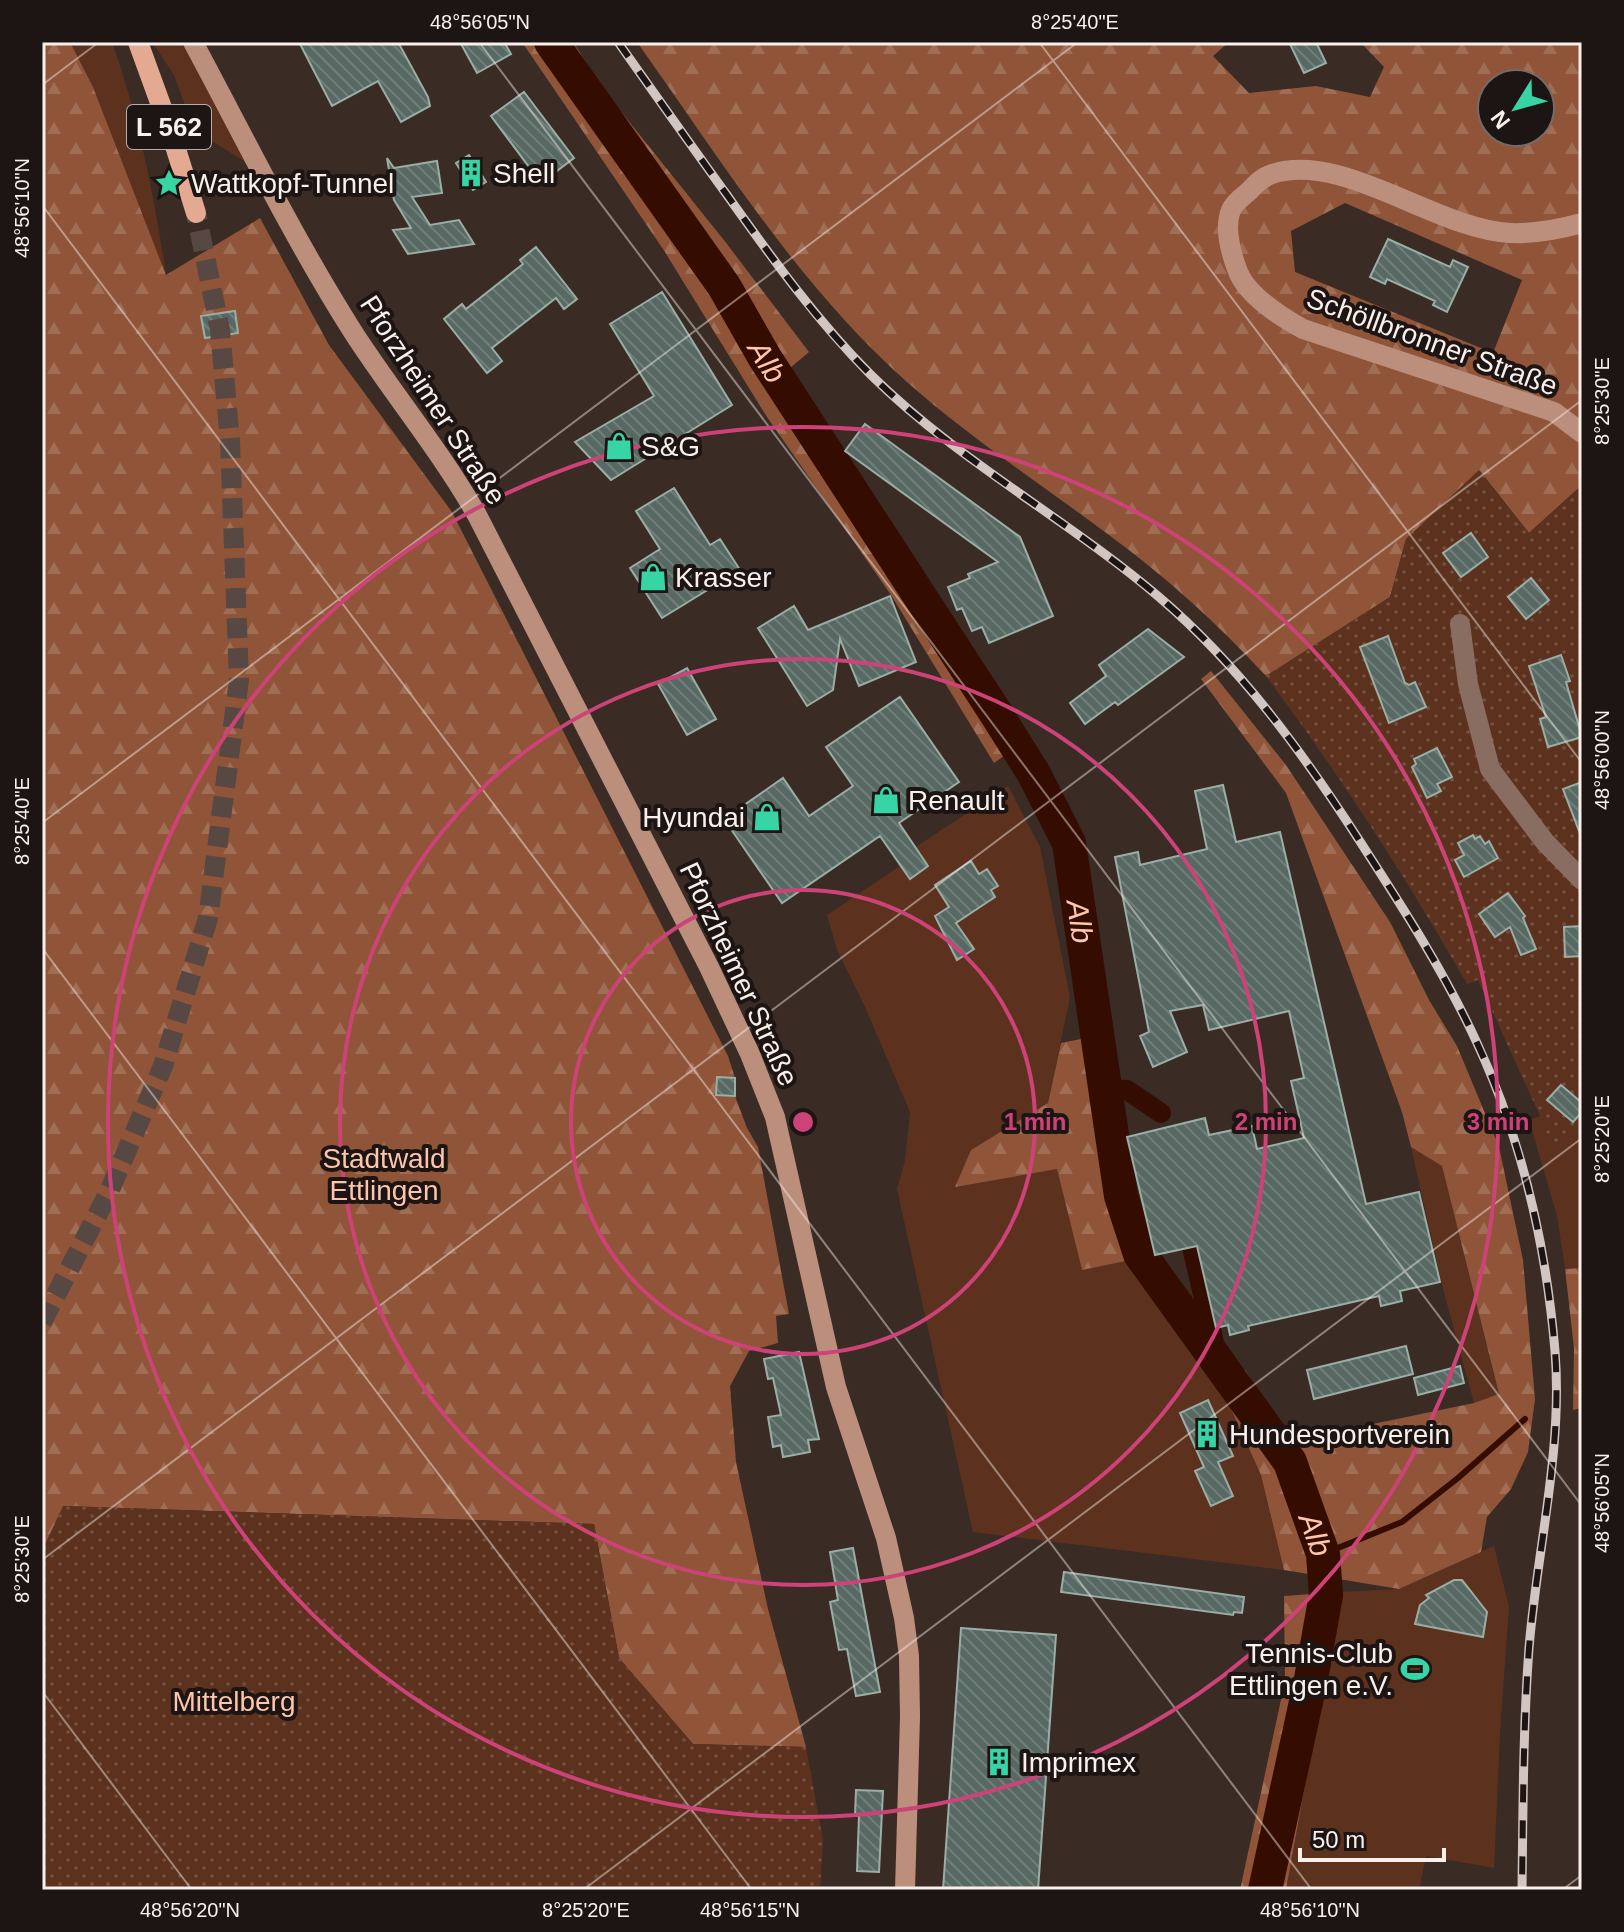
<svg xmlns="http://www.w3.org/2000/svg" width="1624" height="1932" viewBox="0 0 1624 1932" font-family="Arial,sans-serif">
  <defs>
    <pattern id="forest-firs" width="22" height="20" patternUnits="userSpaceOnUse" patternTransform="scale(2)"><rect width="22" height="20" fill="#905438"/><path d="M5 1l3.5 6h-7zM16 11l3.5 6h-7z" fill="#a06d55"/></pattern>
    <pattern id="garden-dots" width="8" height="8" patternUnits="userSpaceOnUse" patternTransform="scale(2)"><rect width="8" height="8" fill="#5c321f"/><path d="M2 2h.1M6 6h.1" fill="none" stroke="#745040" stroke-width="1.8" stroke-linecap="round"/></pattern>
    <pattern id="building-back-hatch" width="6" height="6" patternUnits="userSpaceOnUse" patternTransform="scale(2)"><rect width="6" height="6" fill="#576962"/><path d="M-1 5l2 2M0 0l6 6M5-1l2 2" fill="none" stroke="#707f79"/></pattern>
  </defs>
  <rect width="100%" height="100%" fill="#3a2b25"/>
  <path fill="#5c321f" d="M70 42H112C139 118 154 196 166 275L93 87Z
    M152 42H182L244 161 194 130 174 75Z
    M1008 786 1040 847 1070 997 1048 1103 971 1150 956 1186 1057 1169 1082 1270 1131 1260 1217 1378 1261 1475 1284 1570 973 1532 897 1189 905 1161 910 1112 865 1007 837 950 827 915 900 866 896 860Z
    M1541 1116 1551 1146 1582 1135V1268L1565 1269 1557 1216 1529 1120Z
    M1411 1147 1442 1166 1499 1395 1474 1403 1443 1289Z
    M1494 1546 1509 1607 1500 1732 1494 1868 1426 1856 1419 1890H1286L1340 1592 1399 1589Z"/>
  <path fill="url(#forest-firs)" fill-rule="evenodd" d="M42 42H70L93 87 166 275 260 218 329 345 452 512 728 1056 735 1078H717L716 1095 735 1096 747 1128 758 1147 789 1314 776 1316 778 1343 749 1351 730 1386 736 1462 768 1609 806 1747 693 1744 619 1658 594 1524 64 1506 42 1551Z
    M522 42H573L603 89 727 244 809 352 790 368 1029 738 994 763 891 595 767 417 663 249Z
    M637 42H1229L1213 56 1249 93 1316 86 1370 97 1384 67 1360 42H1582V485L1529 533 1480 471 1406 539 1390 597 1266 676C1218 624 1166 577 1109 535 1041 484 970 438 907 382 798 285 721 160 637 42ZM1492 84H1540V132H1492ZM1345 203 1522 280 1493 353 1295 272 1291 231Z
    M1211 671 1286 765 1390 922 1429 1000 1457 1046 1499 1147 1523 1260 1535 1399 1528 1452 1511 1489 1487 1517 1481 1552 1399 1589 1284 1570 1261 1475 1217 1378 1245 1370 1291 1441 1474 1403 1499 1394 1442 1166 1411 1147 1402 1112 1286 793 1201 679Z
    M1081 1039 1096 1075 1112 1181 1131 1260 1082 1270 1057 1169 955 1187 971 1150 1048 1103 1061 1043Z
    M1582 1268V1408L1573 1410 1574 1348 1565 1269Z
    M1340 1592 1286 1890H1240L1285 1681 1284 1596Z"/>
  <path fill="url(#garden-dots)" d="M1479 470 1529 533 1582 485V1135L1551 1146 1541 1118 1478 980 1467 984C1406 877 1339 774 1266 676L1390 597 1406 539Z
    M63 1506 594 1524 619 1658 693 1744 806 1747 823 1841 820 1890H42V1551Z"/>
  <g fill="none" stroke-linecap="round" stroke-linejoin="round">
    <path stroke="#350c00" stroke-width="6" d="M1323 1554 1402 1522 1458 1478 1525 1419"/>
    <path stroke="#350c00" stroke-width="20" d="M1107 1089 1127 1090 1161 1113
      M1192 1247 1215 1347 1212 1354"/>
    <path stroke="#350c00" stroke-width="34" id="s1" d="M551 42 724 286 765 358 997 715 1034 774 1069 843 1121 1196 1140 1254 1290 1462 1323 1554 1326 1595 1311 1679 1265 1890"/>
  </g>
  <path fill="url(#building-back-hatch)" stroke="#9baea6" stroke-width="2" d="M299 42H398L428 97 430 106 401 122 378 81 332 106Z
    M460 42H504L511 54 477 73Z
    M1289 42H1316L1326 63 1304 73Z
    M524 92 574 158 541 183 491 116Z
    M469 155 486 182 473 190 456 163Z
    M387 158 394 168 437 161 442 193 412 197 430 225 459 220 474 244 408 254 393 230 411 228 394 200Z
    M1388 239 1450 267 1453 260 1468 267 1447 312 1433 305 1435 301 1387 279 1385 284 1370 277Z
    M536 247 577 299 564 309 556 298 492 348 502 361 487 373 444 319 462 304 466 309 523 264 520 260Z
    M662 292 732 405 611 480 575 442 654 396 610 324Z
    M235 311 238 333 205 338 201 316Z
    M865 424 1020 537 1053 616 989 643 982 627 972 631 962 608 957 610 948 587 970 578 968 574 998 562 845 451Z
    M674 488 710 545 720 539 740 570 662 618 630 568 660 549 636 511Z
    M1471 533 1488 557 1461 577 1443 553Z
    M1531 578 1549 600 1526 619 1508 597Z
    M890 596 916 662 859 686 840 639 833 690 807 706 758 628 794 606 808 630Z
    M1148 629 1184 657 1118 705 1115 702 1085 724 1070 703 1106 676 1099 665Z
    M1388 636 1405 683 1409 685 1415 682 1426 707 1389 723 1360 647Z
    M1561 655 1570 681 1566 682 1582 737 1548 747 1540 719 1546 717 1529 666Z
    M687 668 716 719 687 735 658 684Z
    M900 697 959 782 899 823 928 866 910 879 880 836 782 903 724 819 783 778 809 816 853 786 826 747Z
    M1437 748 1452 777 1437 784 1441 791 1427 798 1412 767 1416 764 1414 759Z
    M1582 782V836H1581L1563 789Z
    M1223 785 1236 842 1280 832 1366 1204 1419 1192 1440 1282 1400 1291 1402 1301 1381 1306 1379 1296 1248 1326 1249 1330 1230 1335 1228 1325 1216 1328 1197 1246 1155 1255 1127 1137 1205 1118 1209 1135 1252 1126 1257 1149 1304 1138 1291 1081 1304 1078 1289 1011 1209 1030 1203 1005 1170 1011 1187 1052 1153 1067 1140 1036 1149 1032 1115 857 1138 852 1140 865 1207 849 1195 791Z
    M1473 835 1475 839 1480 836 1485 844 1489 841 1498 858 1464 877 1455 860 1464 855 1458 843Z
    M971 861 979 874 987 869 998 886 991 890 995 897 956 923 974 949 957 960 935 916 949 907 935 885Z
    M1508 893 1525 916 1523 918 1536 949 1521 955 1510 927 1495 937 1479 914Z
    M1582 926V956L1565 957 1564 927Z
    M717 1077 735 1078V1096L716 1095Z
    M1561 1085 1582 1103V1112L1573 1122 1547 1100Z
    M1406 1346 1413 1374 1314 1399 1307 1370Z
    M799 1352 819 1439 808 1440 810 1452 783 1457 781 1445 773 1447 768 1417 781 1415 773 1378 768 1379 764 1359Z
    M1460 1366 1464 1383 1418 1395 1414 1378Z
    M1208 1400 1233 1456 1218 1462 1233 1496 1211 1506 1195 1471 1204 1467 1180 1413Z
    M853 1548 880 1692 856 1696 847 1649 839 1650 830 1602 838 1600 830 1552Z
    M1064 1572 1244 1597 1242 1613 1234 1612 1233 1615 1061 1592Z
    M1454 1580H1462L1487 1612 1483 1637 1415 1624 1420 1605 1429 1598 1426 1595Z
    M961 1628 1056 1635 1038 1890H943Z
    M856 1790 883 1791 879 1872 857 1871 859 1816H855Z"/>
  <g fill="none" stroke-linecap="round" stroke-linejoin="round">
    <path stroke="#574843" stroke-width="20" stroke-dasharray="20 10" stroke-linecap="butt" d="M42 1322 109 1192 163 1066 208 918 239 680 230 441 220 330 196 213"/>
    <path stroke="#896d61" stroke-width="20" d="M1460 624 1468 684 1490 769 1545 842 1582 880"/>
    <path stroke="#bc8f7c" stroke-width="20" d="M193 42C245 139 294 239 353 332 393 394 440 450 477 515L709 967 750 1054 775 1117 836 1387 886 1538 904 1618 909 1656 910 1717 905 1890
      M1582 223C1560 229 1533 234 1510 233 1435 229 1343 151 1272 174 1262 177 1255 185 1248 192 1242 197 1234 203 1231 210 1224 227 1231 253 1237 269 1245 294 1281 317 1303 329L1554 412 1582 433"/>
    <path stroke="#e4aa91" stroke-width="20" d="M138 42 170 130 196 213"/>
    <defs>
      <path id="rail" d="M618 42C654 93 690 144 727 195 772 258 816 320 871 375 958 461 1066 518 1159 597 1241 667 1303 753 1361 843 1403 908 1445 973 1477 1043 1522 1140 1546 1245 1555 1351 1563 1450 1537 1550 1529 1648 1523 1728 1523 1809 1522 1890"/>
    </defs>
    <use href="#rail" stroke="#d1c6c2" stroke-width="9"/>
    <use href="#rail" stroke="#1c1513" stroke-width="6" stroke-dasharray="18" stroke-linecap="butt"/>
  </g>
  <path fill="none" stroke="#f9efeb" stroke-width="2" stroke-opacity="0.45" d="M479 42 1582 1506M1039 42 1582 763M42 85 99 42M42 205 1312 1890M42 823 1078 42M42 948 752 1890M42 1560 1582 400M42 1691 192 1890M583 1890 1582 1138M1562 1890 1582 1875"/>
  <g fill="none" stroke="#cd4378" stroke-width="4">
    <circle cx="803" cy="1122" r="232"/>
    <circle cx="803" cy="1122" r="463"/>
    <circle cx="803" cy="1122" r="695"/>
  </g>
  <defs>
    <symbol id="building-bare" viewBox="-9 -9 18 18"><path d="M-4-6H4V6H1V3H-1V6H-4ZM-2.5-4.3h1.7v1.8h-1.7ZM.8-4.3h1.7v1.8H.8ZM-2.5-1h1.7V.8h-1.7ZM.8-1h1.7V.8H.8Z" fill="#37d4a6" stroke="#1c1513" stroke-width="2.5" paint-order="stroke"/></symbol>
    <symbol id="sight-bare" viewBox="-9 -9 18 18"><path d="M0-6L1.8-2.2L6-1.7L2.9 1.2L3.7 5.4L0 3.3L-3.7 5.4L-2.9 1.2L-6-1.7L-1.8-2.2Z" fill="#37d4a6" stroke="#1c1513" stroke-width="2.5" paint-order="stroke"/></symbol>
    <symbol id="shop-bare" viewBox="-9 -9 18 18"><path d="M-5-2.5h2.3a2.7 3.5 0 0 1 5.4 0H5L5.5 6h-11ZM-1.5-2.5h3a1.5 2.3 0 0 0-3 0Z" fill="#37d4a6" stroke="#1c1513" stroke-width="2.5" paint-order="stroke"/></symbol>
    <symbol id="stadium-bare" viewBox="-9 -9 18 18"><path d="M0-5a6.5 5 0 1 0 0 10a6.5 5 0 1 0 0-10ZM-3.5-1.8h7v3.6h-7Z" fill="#37d4a6" stroke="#1c1513" stroke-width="2.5" paint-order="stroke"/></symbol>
  </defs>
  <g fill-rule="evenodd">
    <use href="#building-bare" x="451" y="153" width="40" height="40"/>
    <use href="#sight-bare" x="149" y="163" width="40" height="40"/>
    <use href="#shop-bare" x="599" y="426" width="40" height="40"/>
    <use href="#shop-bare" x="633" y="557" width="40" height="40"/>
    <use href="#shop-bare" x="866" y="780" width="40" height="40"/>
    <use href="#shop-bare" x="747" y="797" width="40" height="40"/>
    <use href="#building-bare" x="1187" y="1414" width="40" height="40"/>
    <use href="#stadium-bare" x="1395" y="1649" width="40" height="40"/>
    <use href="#building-bare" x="979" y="1742" width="40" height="40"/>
  </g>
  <g text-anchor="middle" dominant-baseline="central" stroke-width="8" stroke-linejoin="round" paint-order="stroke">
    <rect fill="#1c1513" stroke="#b7aeaa" stroke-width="2" x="127" y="105" width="84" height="44" rx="6"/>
    <g font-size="26" font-weight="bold" fill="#f9efeb">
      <text x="169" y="127">L 562</text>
    </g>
    <g font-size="28" fill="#f9efeb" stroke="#1c1513" text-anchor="start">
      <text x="493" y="173">Shell</text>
      <text x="191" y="183">Wattkopf-Tunnel</text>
      <text x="641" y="446">S&amp;G</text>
      <text x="675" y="577">Krasser</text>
      <text x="908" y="800">Renault</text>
      <text x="745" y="817" text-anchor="end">Hyundai</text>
      <text x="1229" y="1434">Hundesportverein</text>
      <text x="1393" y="1653" text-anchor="end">Tennis-Club<tspan x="1393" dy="32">Ettlingen e.V.</tspan></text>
      <text x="1021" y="1762">Imprimex</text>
    </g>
    <g font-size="28" fill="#f9efeb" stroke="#1c1513">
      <text transform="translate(1432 342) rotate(20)">Schöllbronner Straße</text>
      <text transform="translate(433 400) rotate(57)">Pforzheimer Straße</text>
      <text transform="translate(739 974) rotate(65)">Pforzheimer Straße</text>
    </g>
    <g font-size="28" fill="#fdc5ad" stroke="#1c1513">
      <text x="384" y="1158">Stadtwald<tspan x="384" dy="32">Ettlingen</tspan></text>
      <text x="234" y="1701">Mittelberg</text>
    </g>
    <g font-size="30" font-style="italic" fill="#fec6ae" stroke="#1c1513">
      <text stroke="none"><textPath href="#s1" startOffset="386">Alb</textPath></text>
      <text stroke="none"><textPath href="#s1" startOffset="1034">Alb</textPath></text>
      <text stroke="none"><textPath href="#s1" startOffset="1706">Alb</textPath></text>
    </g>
  </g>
  <circle cx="803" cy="1122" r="12" fill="#cd4378" stroke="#1c1513" stroke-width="4"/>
  <g font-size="24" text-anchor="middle" font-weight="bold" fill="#cd4378" stroke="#1c1513" stroke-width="8" stroke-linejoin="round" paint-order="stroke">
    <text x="1035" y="1130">1 min</text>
    <text x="1266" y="1130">2 min</text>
    <text x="1498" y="1130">3 min</text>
  </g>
  <rect width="1624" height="1932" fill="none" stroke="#1c1513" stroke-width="88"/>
  <g transform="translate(1516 108) rotate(233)"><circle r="38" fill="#1c1513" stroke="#746c69" stroke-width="2"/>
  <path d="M0-6L14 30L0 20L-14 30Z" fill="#37d4a6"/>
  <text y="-12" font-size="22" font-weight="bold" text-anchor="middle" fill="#f9efeb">N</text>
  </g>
  <path d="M1300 1848v12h144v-12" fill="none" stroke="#f9efeb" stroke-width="4"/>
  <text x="1312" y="1848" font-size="24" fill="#f9efeb" stroke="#1c1513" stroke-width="6" paint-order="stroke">50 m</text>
  <rect x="44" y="44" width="1536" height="1844" fill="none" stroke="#f9efeb" stroke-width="3"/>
  <g font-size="20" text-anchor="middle" fill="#f9efeb">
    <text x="480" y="29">48°56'05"N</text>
    <text x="1075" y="29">8°25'40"E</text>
    <text transform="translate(22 208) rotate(-90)" y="7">48°56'10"N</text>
    <text transform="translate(1602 401) rotate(-90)" y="7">8°25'30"E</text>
    <text transform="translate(1602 760) rotate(-90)" y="7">48°56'00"N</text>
    <text transform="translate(22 821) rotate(-90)" y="7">8°25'40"E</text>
    <text transform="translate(1602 1139) rotate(-90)" y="7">8°25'20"E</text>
    <text transform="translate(1602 1503) rotate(-90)" y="7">48°56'05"N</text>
    <text transform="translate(22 1559) rotate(-90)" y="7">8°25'30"E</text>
    <text x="190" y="1917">48°56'20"N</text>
    <text x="586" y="1917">8°25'20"E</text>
    <text x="750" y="1917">48°56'15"N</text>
    <text x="1310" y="1917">48°56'10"N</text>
  </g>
</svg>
